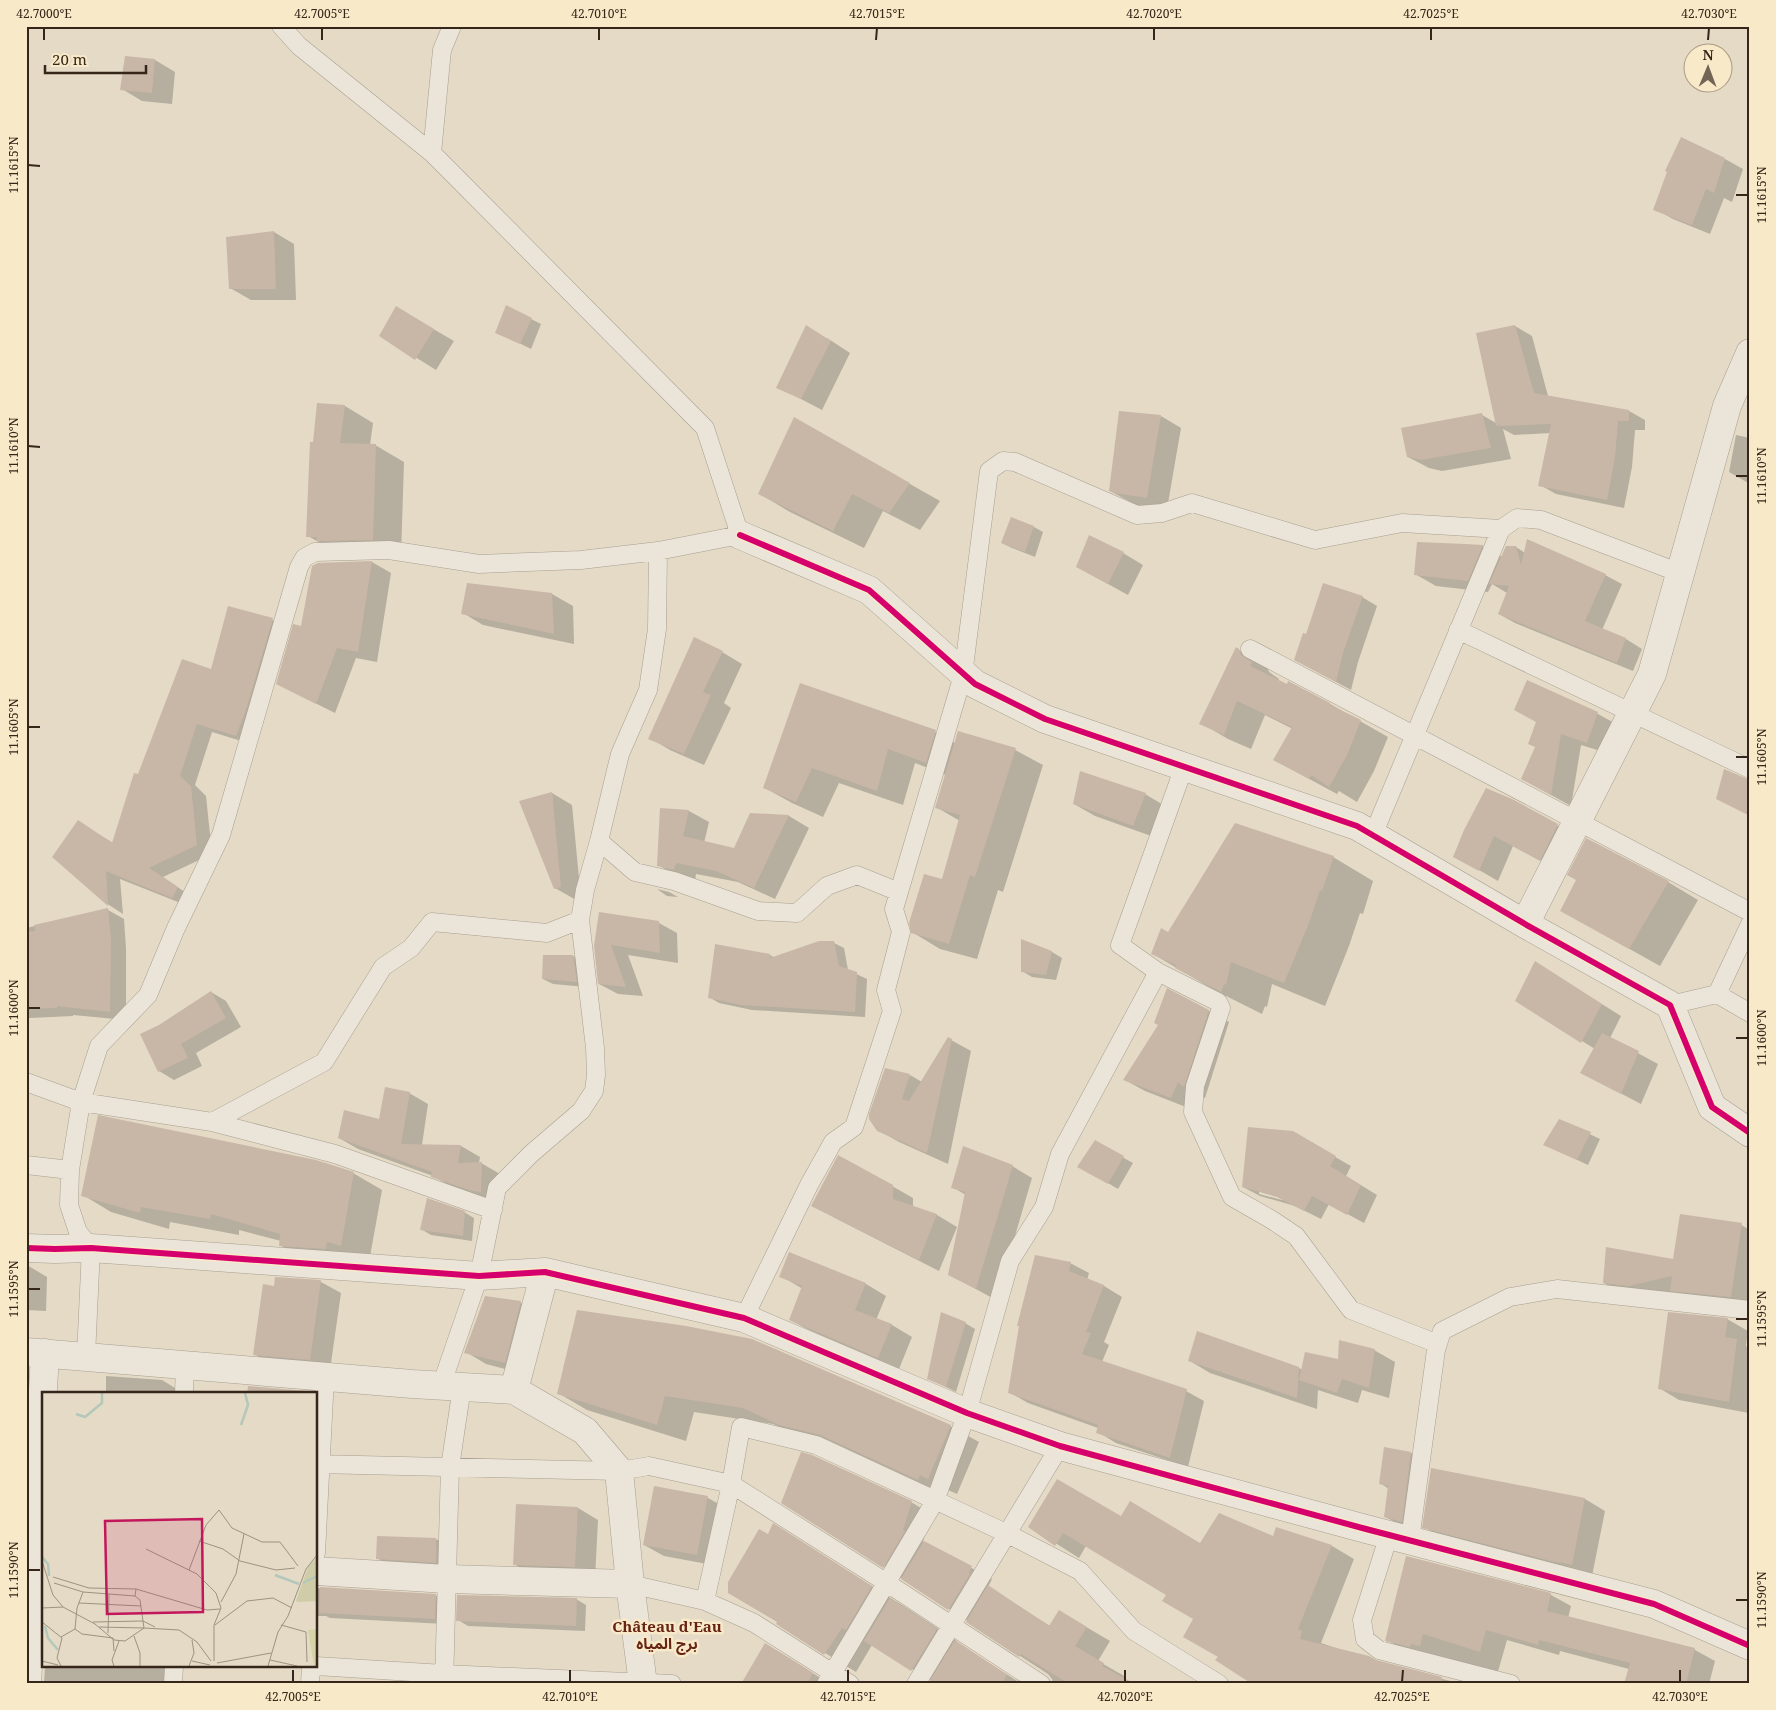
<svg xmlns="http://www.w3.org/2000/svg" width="1776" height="1710" viewBox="0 0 1776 1710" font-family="'Noto Serif','Noto Sans Arabic',serif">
  <rect width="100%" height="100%" fill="#e4dac6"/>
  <path fill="#0003" fill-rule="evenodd" d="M126 58 155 60 175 72 172 104 142 101 122 89Z
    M1725 159 1743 169 1732 202 1724 198 1710 234 1673 219 1655 209Z
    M274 232 294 244 296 300H251L230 288Z
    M397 308 454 341 436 370 380 335Z
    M531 319 541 324 531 349 505 336Z
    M1515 326 1532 336 1548 396 1629 411 1645 420V430H1635L1632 467 1624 508 1556 494 1540 485 1551 433 1514 435 1503 429 1511 459 1442 471 1429 468 1408 457 1482 415 1496 423Z
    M827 338 850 353 822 410 778 387Z
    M345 406 373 423 370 445H375L404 462 401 556 336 552 308 536 315 443Z
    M1161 416 1181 428 1167 509 1136 505 1110 491Z
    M1736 435 1750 438V484L1729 472Z
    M910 484 940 501 920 530 883 511 864 548 790 512 760 494Z
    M1011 519 1034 527 1043 532 1035 557 1012 548 1002 543Z
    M1482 546 1502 557 1516 547 1525 553 1605 575 1622 584 1602 630 1626 639 1642 649 1633 671 1515 623 1499 614 1507 593 1492 584 1488 592 1436 586 1415 574Z
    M1123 553 1143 565 1128 595 1077 567Z
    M372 562 391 573 377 662 356 658 335 713 277 684 302 628 318 564Z
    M552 594 573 606 574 644 483 625 463 613Z
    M1362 597 1377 606 1358 662 1351 690 1312 669 1307 636Z
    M272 620 288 628 251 744 212 732 195 785 206 796 212 854 163 877 192 897 188 906 120 879 123 914 109 905 53 857 79 822 113 843 139 775Z
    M1237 649 1267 666 1269 672 1279 679 1278 681 1330 704 1388 737 1374 771 1357 802 1339 791 1337 794 1302 775 1293 729 1265 715 1251 749 1228 739 1201 723Z
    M722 652 742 664 724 703 731 708 704 765 670 750 650 738Z
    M1528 682 1598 714 1618 725 1607 753 1581 745 1571 806 1522 779 1536 747 1537 722Z
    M801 684 935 732 955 743 1015 750 1043 765 1003 892 998 890 977 959 940 949 912 932 942 880 960 821 936 807 946 775 915 763 903 805 839 783 823 817 792 803 765 788Z
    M552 793 572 805 581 899 576 900 555 888Z
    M1145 794 1165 806 1154 837 1095 816 1074 804Z
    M1512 800 1576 836 1559 870 1513 846 1498 881 1455 856Z
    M661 809 689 811 709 822 704 843 735 850 751 814 789 816 809 828 775 899 738 882 696 874 695 881 679 877 658 865Z
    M1333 857 1373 881 1363 914 1360 913 1349 946 1325 1006 1272 984 1267 1007 1265 1006 1262 1014 1216 991 1153 954 1169 934Z
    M1668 882 1698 900 1660 966 1592 928Z
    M657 889 669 892 678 897 667 896Z
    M108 910 124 919 126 949V1020L73 1015V1016L30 1018 26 1017V928Z
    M600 914 659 923 677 933 678 963 628 955 643 996 618 994 599 984Z
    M1023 941 1052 952 1062 958 1056 980 1032 977 1022 971Z
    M834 943 844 948 848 970 867 979 865 1017 752 1010 719 1003 709 997 716 945 770 955 775 958Z
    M573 956 583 962 586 987 553 984 543 979Z
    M1536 963 1621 1016 1610 1038 1658 1064 1641 1104 1582 1073 1595 1049 1582 1041Z
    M211 992 226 1001 241 1027 196 1053 202 1066 174 1080 159 1071 160 1026Z
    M1209 1011 1229 1022 1205 1098 1198 1094 1191 1109 1145 1091 1125 1080 1160 1025Z
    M951 1040 971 1051 948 1164 899 1142 878 1130 910 1075 922 1082Z
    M409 1093 428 1104 422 1145 461 1146 480 1157 479 1163H481L500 1174 492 1202 452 1187 433 1176 358 1149 339 1138 380 1120Z
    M1560 1120 1600 1139 1588 1165 1545 1145Z
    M1293 1133 1351 1166 1346 1176 1377 1195 1364 1223 1329 1204 1321 1219 1295 1206 1260 1196 1243 1187ZM1259 1191 1283 1198 1282 1200 1259 1194Z
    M1095 1142 1133 1163 1118 1189 1079 1166Z
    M1012 1166 1032 1178 996 1300 950 1275 966 1195 952 1187Z
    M353 1173 382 1190 369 1262H309L280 1245 281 1241 239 1230V1235L170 1222 169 1229 111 1212 83 1195Z
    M892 1186 913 1198V1207L937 1215 957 1227 939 1271 833 1217Z
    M464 1212 474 1218 472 1241 431 1235 421 1229Z
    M1741 1225 1750 1230V1308L1692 1302 1675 1292 1651 1297 1624 1294 1604 1283 1674 1260Z
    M790 1254 866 1284 886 1296 876 1320 892 1325 912 1337 899 1369 811 1331 790 1320 803 1289 781 1276Z
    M1070 1263 1089 1273 1087 1280 1104 1286 1122 1297 1104 1342 1109 1345 1102 1362 1186 1391 1204 1401 1188 1467 1116 1443 1098 1432V1428L1028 1403 1009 1392Z
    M27 1265 47 1277 46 1311 26 1310Z
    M276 1278 321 1282 341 1293 330 1370 274 1366 254 1354 275 1287Z
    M486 1297 521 1303 541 1314 525 1374 486 1364 466 1352Z
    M578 1311 950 1426 979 1442 957 1494 948 1490 947 1496 850 1451 809 1441 773 1424 694 1412 686 1441 587 1410 558 1393Z
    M1727 1319 1748 1331 1746 1346 1750 1348 1749 1413 1679 1400 1659 1388Z
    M965 1323 975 1329 956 1392 928 1378Z
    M1374 1350 1395 1362 1389 1398 1362 1390 1358 1403 1318 1390 1317 1409 1210 1373 1190 1361 1299 1368 1302 1370Z
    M106 1376 162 1380 175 1388V1394H106Z
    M1385 1449 1411 1453 1421 1458 1411 1527 1395 1522 1385 1517 1389 1489 1380 1483Z
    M1432 1469 1585 1499 1605 1511 1592 1576 1444 1539 1424 1527Z
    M655 1488 708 1498 728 1509 718 1566 664 1556 644 1545Z
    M911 1502 931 1514 923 1542 992 1579 989 1585V1587L1050 1626 1059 1611 1110 1641 1098 1661 1126 1677 1125 1680 1132 1684H1053L1052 1679 1048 1674 968 1622V1621L884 1567Z
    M517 1506 578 1508 598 1520 595 1578 535 1576 514 1564Z
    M1121 1518 1201 1544 1274 1538 1277 1529 1332 1546 1354 1559 1321 1643 1377 1662 1462 1684H1254L1219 1656 1195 1619 1167 1594 1086 1546 1079 1558 1030 1527Z
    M773 1525 902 1605 957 1641 956 1642 1022 1684H930L932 1681 872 1645 856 1672 778 1624 769 1536Z
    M436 1539 456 1551V1574L398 1570 377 1558Z
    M1407 1557 1551 1595 1571 1606 1568 1618 1695 1650 1715 1661 1709 1684H1625L1629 1669 1560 1651 1559 1655 1507 1640 1497 1675 1407 1652 1387 1640Z
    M316 1588 435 1595 445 1601V1624L330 1618 326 1616H316Z
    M576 1599 586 1605 585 1631 468 1626 458 1620Z
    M765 1644 789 1658 830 1684H742Z
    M45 1666H164L173 1671V1684H44Z"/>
  <path fill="#c8b7a7" d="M125 56 155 59 152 93 120 90Z
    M1681 137 1725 158 1714 193 1706 189 1692 225 1653 210 1667 172 1665 171Z
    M274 231 276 289H229L226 237Z
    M506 305 532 318 520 344 495 333Z
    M396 306 434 329 415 360 379 336Z
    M806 325 831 341 801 399 776 388Z
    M1515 325 1534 393 1629 410V421H1618L1615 457 1607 500 1538 486 1551 424 1496 426 1476 333Z
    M317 403 345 405 340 443 376 444 373 540 316 541 317 537H306L310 442H313Z
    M1119 411 1161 415 1147 498 1114 493 1109 491Z
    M1482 413 1491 448 1421 460 1407 457 1401 428Z
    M794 417 910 483 889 513 852 494 833 531 758 494Z
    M1011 517 1034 526 1025 552 1001 543Z
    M1089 535 1124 552 1108 584 1076 567Z
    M1527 539 1606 574 1585 621 1626 638 1617 663 1498 614 1509 586 1489 584 1506 546H1516L1521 565Z
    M1417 542 1465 544 1483 545 1468 581 1414 575Z
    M372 561 358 652 337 648 316 704 276 684 293 624 301 626 312 566 318 563Z
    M467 583 552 593 554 634 461 614Z
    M1323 583 1363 596 1343 653 1336 682 1294 660 1303 633 1306 634Z
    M228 606 273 618 246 710 236 736 197 724 180 776 191 786 197 845 149 868 178 887 172 898 106 871 108 906 52 857 78 820 112 843 134 773 138 774 182 659 211 669Z
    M694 637 723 651 703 692 711 695 684 754 648 739Z
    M1236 647 1239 649 1241 655 1252 662 1250 666 1287 684 1288 681 1330 703V705L1361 720 1347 755 1329 787 1311 775 1309 779 1273 760 1292 727 1237 701 1224 735 1199 724Z
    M1527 680 1598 712 1587 743 1561 734 1551 795 1521 779 1535 747 1528 744 1536 722 1514 710Z
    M800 683 936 730 926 763 888 749 877 791 812 768 796 802 763 788Z
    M958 731 1016 748 975 877 970 875 949 944 911 933 909 923 924 874 942 879 960 815 935 808Z
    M1724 769 1750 780V816L1716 799Z
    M1080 771 1146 793 1133 826 1073 804Z
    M1486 788 1512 799 1558 824 1540 861 1494 836 1479 871 1453 857 1464 830Z
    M552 792 561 887 554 889 519 801Z
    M660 808 689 810 683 836 734 848 750 813 789 815 754 888 716 871 676 863 674 870 657 866Z
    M1235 823 1334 856 1322 891 1320 890 1309 923 1284 983 1231 962 1226 985 1224 984 1221 992 1175 968 1176 965 1151 954 1161 928 1168 932Z
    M1586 838 1669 881 1629 949 1560 911 1576 880 1567 875Z
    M108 908 111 939 110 1012 57 1006V1008L26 1009V932L35 931 34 925Z
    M599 912 659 921 660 953 611 945 626 987 598 984 594 946Z
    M1021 939 1052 951 1046 975 1021 972Z
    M819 941H834L839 966 857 972 855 1012 741 1005 708 998 715 944 770 954V958Z
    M543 955H573L577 982 542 979Z
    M1535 961 1602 1004 1581 1043 1515 1001Z
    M1167 988 1209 1010 1184 1087 1178 1082 1171 1098 1123 1080 1158 1025 1154 1023Z
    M211 991 226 1018 181 1044 188 1058 158 1072 140 1034 159 1025Z
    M1602 1033 1639 1051 1621 1094 1580 1073Z
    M948 1037 952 1039 927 1153 877 1131 869 1119V1114L885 1068 910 1074 902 1099 909 1101Z
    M385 1087 410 1092 401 1144 461 1145 458 1163 482 1162 481 1192 472 1191 431 1177 432 1172 338 1138 344 1110 379 1119Z
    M98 1115 316 1160 354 1172 341 1246 327 1242 326 1249 279 1246 280 1234 211 1214 210 1219 141 1207 140 1213 81 1196Z
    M1559 1119 1591 1132 1577 1160 1543 1145Z
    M1248 1127 1293 1131 1336 1156 1330 1166 1361 1185 1347 1215 1312 1196 1304 1211 1277 1197 1242 1187Z
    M1095 1140 1124 1156 1108 1184 1077 1167Z
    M963 1146 1013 1165 976 1289 948 1275 965 1192 951 1188Z
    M838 1155 893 1185V1199L937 1214 919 1260 811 1206Z
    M427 1198 465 1211 463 1236 420 1230Z
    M1680 1214 1742 1223 1731 1297 1670 1291 1672 1276 1629 1286 1603 1283 1606 1247 1673 1259Z
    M789 1252 866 1283 855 1310 892 1324 878 1358 789 1320 802 1286 779 1277Z
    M1035 1255 1071 1262 1069 1271 1104 1285 1086 1332 1091 1333 1082 1354 1187 1389 1170 1458 1096 1433 1098 1425 1008 1393 1019 1326H1017Z
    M275 1277 321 1280 310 1360 253 1355 263 1284 274 1286Z
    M485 1296 521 1301 505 1363 464 1353Z
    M577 1310 686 1326 752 1339 951 1425 928 1479 920 1475 918 1480 820 1435 779 1425 743 1408 665 1396 657 1425 557 1394Z
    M941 1312 966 1322 946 1387 927 1379Z
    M1668 1312 1728 1318 1725 1337 1737 1339 1729 1402 1658 1389Z
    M1197 1331 1299 1367 1297 1398 1188 1361Z
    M1339 1340 1375 1349 1369 1388 1342 1379 1337 1393 1299 1380 1305 1352 1338 1359Z
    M248 1386 306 1391 305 1394H247Z
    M1384 1447 1411 1452 1402 1522 1384 1517 1388 1486 1379 1484Z
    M801 1452 812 1455 912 1501 903 1530 905 1531 883 1568 781 1503Z
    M1431 1468 1585 1498 1572 1565 1559 1562V1563L1422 1528Z
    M1057 1479 1121 1516 1130 1501 1200 1543 1219 1513 1273 1536 1276 1527 1332 1545 1298 1629 1302 1631 1300 1639 1369 1656 1376 1660 1442 1677 1441 1684H1252L1215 1660 1218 1657 1183 1637 1193 1619 1162 1601 1166 1595 1063 1533 1055 1546 1028 1527Z
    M654 1486 708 1496 697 1555 643 1545Z
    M516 1504 578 1507 575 1567 513 1565Z
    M773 1523 872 1586 846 1630 842 1628 824 1655 776 1624 777 1622 728 1593V1582L759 1529 768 1534Z
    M377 1536 436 1538V1563L376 1559Z
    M924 1541 972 1566 969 1572 970 1574 948 1610 901 1579Z
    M1406 1556 1551 1593 1547 1611 1695 1648 1686 1684H1624L1630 1663 1539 1640 1538 1645 1486 1630 1480 1652 1423 1634 1420 1646 1411 1644 1410 1647 1385 1641Z
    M988 1585 1049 1626 1059 1610 1087 1627 1075 1646 1104 1663 1102 1666 1135 1684H1069L1021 1654 1019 1657 966 1622Z
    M320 1587 436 1594 435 1619 319 1613Z
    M457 1595 577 1598 576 1626 456 1621Z
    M890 1598 937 1629 911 1671 864 1641Z
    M955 1640 1007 1675 1001 1684H932L929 1682Z
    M765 1643 813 1673 807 1684H741Z"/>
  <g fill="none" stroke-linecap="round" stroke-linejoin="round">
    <defs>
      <path id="service" d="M432 153 442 50 452 26
        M1458 630 1750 769
        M1250 649 1750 912
        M1373 835 1501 529 1517 518 1541 520 1680 573
        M599 841 635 872 674 881 758 911 797 913 827 886 857 875 899 892
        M1158 972 1218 1002 1221 1008 1195 1086 1193 1112 1232 1197 1272 1220 1296 1236 1351 1310 1438 1344
        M1717 994 1750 924
        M1670 1005 1717 994 1750 1013
        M26 1082 81 1102 212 1122 324 1062 383 967 411 948 432 922 547 933 580 920
        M212 1122 335 1154 493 1210
        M26 1165 70 1170
        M744 1318 809 1185 833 1142 854 1127 892 1011 886 990 901 932 894 909 963 675 989 471 1003 461 1015 462 1137 515 1162 513 1192 503 1315 540 1402 523 1501 529
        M86 1356 91 1248 78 1232 69 1205 70 1170 81 1102 99 1046 148 995 176 928 221 835 299 567 304 558 315 552 389 550 479 564 581 560 658 551 740 535 705 428 432 153 299 46 281 26
        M441 1386 479 1276 497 1188 532 1153 581 1111 594 1091 596 1075 595 1048 580 920 585 890 599 841 620 754 648 690 657 629 658 551
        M184 1394 185 1364
        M316 1464 619 1471 649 1466 731 1484 887 1583 1041 1684
        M1389 1535 1362 1620 1365 1639 1379 1650 1511 1684
        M1410 1540 1436 1350 1442 1331 1510 1297 1557 1289 1750 1310
        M316 1553 325 1377
        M630 1584 705 1601 754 1623 850 1684
        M705 1601 731 1484 741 1427 816 1445 1008 1534 1080 1571 1134 1631 1219 1684
        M316 1666 444 1674 672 1684
        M173 1684 174 1666
        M310 1684 311 1666
        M444 1684 450 1467 462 1387
        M826 1684 935 1501 967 1413 1010 1261 1044 1207 1060 1154 1158 972 1120 945 1184 767
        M916 1684 1060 1446"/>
      <path id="minor" d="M740 535 869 590 975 684 1045 719 1357 826 1525 924 1670 1005 1712 1107 1750 1133
        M1525 924 1652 674 1727 406 1750 353
        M26 1248 55 1249 91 1248 479 1276 545 1272 744 1318 967 1413 1060 1446 1366 1529 1654 1604 1750 1646
        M545 1272 514 1390 585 1431 619 1471 630 1584 643 1684
        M26 1352 412 1384 514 1390
        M316 1571 447 1579 630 1584
        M27 1684 45 1353"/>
    </defs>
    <use href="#service" stroke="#a89f90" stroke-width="19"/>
    <use href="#minor" stroke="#a89f90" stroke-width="29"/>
    <use href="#service" stroke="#ebe5d9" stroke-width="18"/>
    <use href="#minor" stroke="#ebe5d9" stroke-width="28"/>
    <defs>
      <path id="cycleway" d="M740 535 869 590 975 684 1045 719 1357 826 1525 924 1670 1005 1712 1107 1750 1133
        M26 1248 55 1249 91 1248 479 1276 545 1272 744 1318 967 1413 1060 1446 1366 1529 1654 1604 1750 1646"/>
    </defs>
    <use href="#cycleway" stroke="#f8e9c9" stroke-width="9"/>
    <use href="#cycleway" stroke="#d6006c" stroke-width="6"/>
  </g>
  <path fill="none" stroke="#362619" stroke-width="2" d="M44 40V28M322 40V28M599 40V28M876 40 877 28M1154 40V28M1431 40V28M1708 40 1709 28M28 165 40 166M1736 195H1748M28 446 40 447M1736 476H1748M28 727H40M1736 757H1748M28 1008H40M1736 1038H1748M28 1289H40M1736 1319H1748M28 1570H40M1736 1600H1748M293 1682V1670M570 1682V1670M848 1682V1670M1125 1682V1670M1402 1682 1403 1670M1680 1682V1670"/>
  <g text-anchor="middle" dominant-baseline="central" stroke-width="5" stroke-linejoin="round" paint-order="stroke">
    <g font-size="15" font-weight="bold" fill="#662415" stroke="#f8e9c9">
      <text x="667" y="1626">Château d'Eau<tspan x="667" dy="17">برج المياه</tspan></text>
    </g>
  </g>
  <g transform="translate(42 1392)">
    <rect width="275" height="275" fill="#e4dac6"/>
    <path d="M275 237V274H272L266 238Z" fill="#d5d4a7"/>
    <path d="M275 165V209L256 210 254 209 266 175Z" fill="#cfcda7"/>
    <path fill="none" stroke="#b3c8bb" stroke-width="2.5" d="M34 22 43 25 60 11V1M199 33 206 13 203 1M0 165 6 172 7 184M233 183 257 192M261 191 275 184M3 234 6 246 16 258"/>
    <path fill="none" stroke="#9e9281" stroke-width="1" d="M157 149 181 157 198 169 234 178 253 176M104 157 155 182 174 201 179 216 172 233V269M0 169 11 203 21 215 53 232 72 248 83 249 102 236 137 238 155 250 169 269M147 178 164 133 177 118 190 136 220 150H238L256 174M11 185 47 196 94 197 165 218 178 217M12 191 41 200 93 204M179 210 194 182 202 142M37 211 99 214M0 216 21 215M0 230 20 246 15 266 19 274M51 230 101 229 113 235M173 233 205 209 231 206 250 216M239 233 264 240 265 270M57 235 102 236 98 208 93 204 94 197M33 237 40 242 71 246 72 259M66 241 67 202M92 244 98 261V274M19 245 33 237 35 216 41 200M228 268 255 274M0 269 16 273M150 269 168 273M175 271 229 261M72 274 70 268 77 249M147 274 152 261 150 248M226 274 236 240 246 224 264 177 275 163"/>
    <path fill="#c2185b" fill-opacity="0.15" stroke="#c2185b" stroke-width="2.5" d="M160 127 161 220 65 222 63 129Z"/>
    <rect width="275" height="275" fill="none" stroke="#362619" stroke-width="2.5"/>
  </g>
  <rect width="1776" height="1710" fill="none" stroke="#f8e9c9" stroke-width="55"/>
  <g transform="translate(1708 68) rotate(1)"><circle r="24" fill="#f8e9c9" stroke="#aa9b83"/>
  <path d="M0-4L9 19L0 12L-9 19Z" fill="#736556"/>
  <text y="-8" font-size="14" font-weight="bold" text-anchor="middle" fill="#362619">N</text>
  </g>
  <path d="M45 65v8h101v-8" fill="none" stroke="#362619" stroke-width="2.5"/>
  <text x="52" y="65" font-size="15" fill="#362619" stroke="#f8e9c9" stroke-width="4" paint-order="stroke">20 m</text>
  <rect x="28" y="28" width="1720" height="1654" fill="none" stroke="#362619" stroke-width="2"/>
  <g font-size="12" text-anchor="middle" fill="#362619">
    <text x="44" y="18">42.7000°E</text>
    <text x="322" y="18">42.7005°E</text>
    <text x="599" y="18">42.7010°E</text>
    <text x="877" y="18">42.7015°E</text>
    <text x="1154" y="18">42.7020°E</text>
    <text x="1431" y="18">42.7025°E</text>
    <text x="1709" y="18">42.7030°E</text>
    <text transform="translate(14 165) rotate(-90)" y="4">11.1615°N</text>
    <text transform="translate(1762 195) rotate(-90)" y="4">11.1615°N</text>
    <text transform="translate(14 446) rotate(-90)" y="4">11.1610°N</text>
    <text transform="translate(1762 476) rotate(-90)" y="4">11.1610°N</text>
    <text transform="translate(14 727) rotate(-90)" y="4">11.1605°N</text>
    <text transform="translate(1762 757) rotate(-90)" y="4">11.1605°N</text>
    <text transform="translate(14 1008) rotate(-90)" y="4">11.1600°N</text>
    <text transform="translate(1762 1038) rotate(-90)" y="4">11.1600°N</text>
    <text transform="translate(14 1289) rotate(-90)" y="4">11.1595°N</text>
    <text transform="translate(1762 1319) rotate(-90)" y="4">11.1595°N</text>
    <text transform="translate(14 1570) rotate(-90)" y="4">11.1590°N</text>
    <text transform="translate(1762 1600) rotate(-90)" y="4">11.1590°N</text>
    <text x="293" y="1701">42.7005°E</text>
    <text x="570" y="1701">42.7010°E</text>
    <text x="848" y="1701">42.7015°E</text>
    <text x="1125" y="1701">42.7020°E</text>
    <text x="1402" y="1701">42.7025°E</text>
    <text x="1680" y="1701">42.7030°E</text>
  </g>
</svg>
